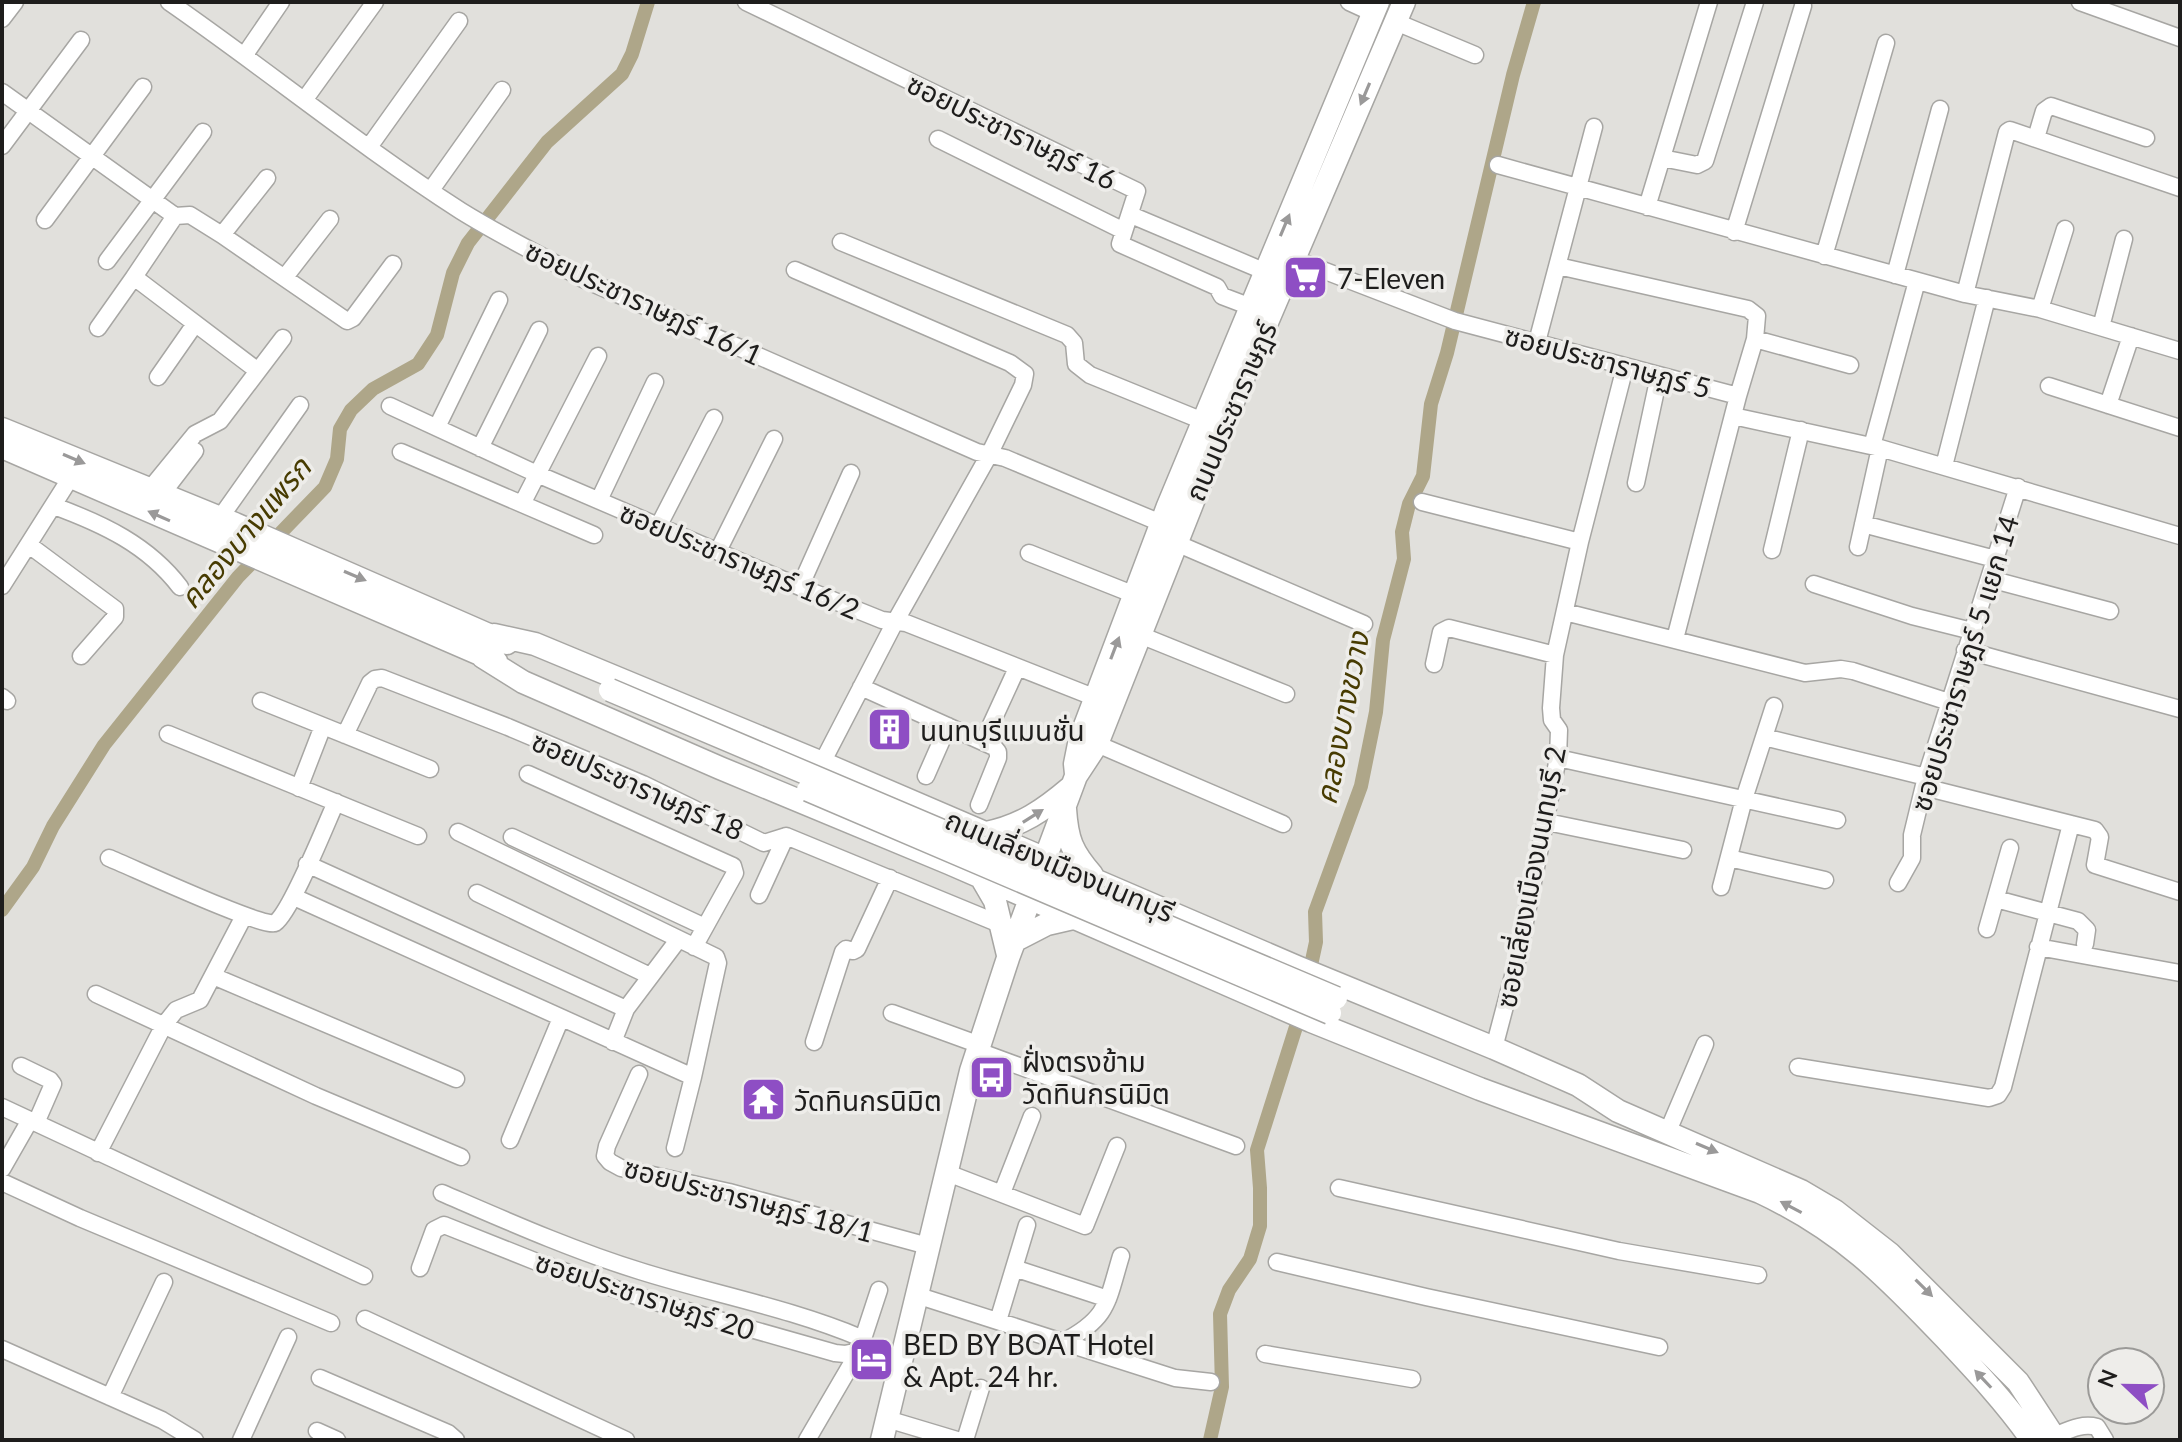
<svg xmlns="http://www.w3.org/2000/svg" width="2182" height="1442" viewBox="0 0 2182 1442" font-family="Lato,'Noto Sans Thai',sans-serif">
  <rect width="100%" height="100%" fill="#e1e0dc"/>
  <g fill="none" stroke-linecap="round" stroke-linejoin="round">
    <path stroke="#aea689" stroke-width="14" d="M2 910 33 867 53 826 104 745 238 577 325 487 337 459 340 429 351 410 373 389 418 364 437 335 453 273 468 243 547 142 622 74 632 54 648 2
      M1308 979 1316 942 1315 912 1361 786 1376 712 1383 640 1404 559 1402 532 1409 504 1423 476 1431 404 1447 353 1513 75 1534 2
      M1210 1440 1222 1387 1220 1314 1229 1290 1250 1259 1260 1226V1188L1257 1150 1301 1011"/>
    <defs>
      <path id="minor" d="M169 2C267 70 360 146 461 211 501 236 543 256 583 279L977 452 1005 458 1161 523
        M746 2 1137 191 1120 244 1217 287 1222 296 1251 307
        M1349 2 1373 13
        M2080 2 2180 38
        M2 19 15 2
        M1396 22 1475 55
        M244 56 281 2
        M2 92 175 216 190 215 222 235 347 321 353 318 393 264
        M305 99 375 2
        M2036 138 2044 111 2051 106 2146 138
        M938 139 1124 231
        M2 146 81 40
        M369 147 459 21
        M1662 158 1697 165 1705 161 1755 2
        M1498 165 1965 294 2040 309 2180 351
        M431 190 502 90
        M1647 207 1709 2
        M1131 215 1266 272
        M175 216 134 277 258 371
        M45 220 143 87
        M1734 232 1803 6
        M222 235 267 178
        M841 242 1067 335 1074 343 1076 364 1090 375 1203 421
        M1824 256 1886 43
        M1294 259 1455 321 1738 396 1675 639
        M107 261 203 132
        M1558 266 1748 309 1757 316 1755 339 1738 396
        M795 270 1010 363 1025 374 1023 385 989 455 895 622 822 763
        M1895 275 1940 109
        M285 277 330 219
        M1965 294 2007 132 2010 130 2180 188
        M2040 309 2065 229
        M2101 327 2124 239
        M98 328 134 277
        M1755 339 1850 365
        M1537 342 1594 127
        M158 377 195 324
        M2049 386 2180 428
        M2108 405 2131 336
        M390 406 537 474 800 587 882 620 906 623 1096 698
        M1733 416 1880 448 2180 536
        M437 427 499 300
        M1872 446 1917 281
        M480 448 539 330
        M401 452 594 535
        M1944 466 1987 298
        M1636 483 1659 376
        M150 489 195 434 220 421 283 338
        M162 494 195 451
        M599 500 655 382
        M1422 502 1580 542
        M522 504 598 356
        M54 506C103 524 148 545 180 587
        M220 518 300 405
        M1863 524 1995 559
        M659 525 714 418
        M1176 543 1364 624
        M29 545 115 609V617L81 656
        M1858 547 1880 448
        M1772 550 1801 430
        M718 551 774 439
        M1029 553 1135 595
        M1990 579 2110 611
        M1814 584 1912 616 1972 631
        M2 586 71 477
        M800 587 851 473
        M1565 612 1805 673 1841 669 1853 671 1949 702
        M1140 635 1286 694
        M1965 650 2180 709
        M1434 664 1441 632 1449 628 1555 655
        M861 687 994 747 998 752V758L979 805
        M2 697 7 701
        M261 701 430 769
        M168 734 418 836
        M345 735 370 683 375 679 382 678 508 727 643 784 764 843 786 836 1002 925
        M1764 737 1926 777
        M983 742 1017 668
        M1097 744 1283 824
        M1558 758 1837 820
        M528 774 733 866 735 873 694 947
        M926 776 948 726
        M1924 787 2095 830 2100 837 2095 865 2180 892
        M299 788 323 726
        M1547 822 1683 850
        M458 832 716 957 718 963 693 1077
        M512 837 705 927
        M109 858C129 866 265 929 275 923 291 912 326 824 336 802
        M1729 858 1825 880
        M307 864 626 1009 613 1042
        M1898 883 1912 858V835L1926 777 2018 487
        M1721 887 1744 799 1774 706
        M477 893 650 976
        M759 895 786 836
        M294 897 693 1077 675 1148
        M1996 899 2078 921 2087 930 2085 944
        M1987 929 2010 848
        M2038 947 2180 973
        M213 976 456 1079
        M96 994 316 1096 461 1157
        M626 1009 678 940
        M892 1013 980 1045
        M814 1042 843 952 846 949 853 951 857 949 890 878
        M1494 1048 1518 957 1558 758 1559 730 1552 720 1551 708 1555 655 1580 542 1625 367
        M978 1051 1236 1146
        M21 1066 50 1080 53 1084 36 1123
        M1798 1067 1989 1098 1998 1095 2003 1087 2071 824
        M639 1074 607 1146 605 1156 610 1162 621 1168 729 1192 928 1246
        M2 1107 364 1276
        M1668 1131 1705 1044
        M510 1140 561 1018
        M98 1153 164 1025 176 1010 200 1000 244 916
        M2 1169 30 1120
        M945 1172 1085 1226 1117 1146
        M2 1182 80 1218 331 1323
        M1339 1188 1619 1251 1758 1275
        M442 1193C507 1221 572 1250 640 1271 713 1294 790 1308 861 1338
        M1002 1193 1032 1116
        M1277 1262 1426 1297 1659 1347
        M420 1268 434 1230 444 1225 537 1262 642 1298 835 1353 845 1354 859 1351 901 1357
        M1014 1268 1108 1299
        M916 1295 1175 1378 1211 1382
        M365 1319 626 1440
        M998 1321 1027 1225
        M1063 1342C1109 1318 1107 1302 1121 1256
        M2 1349 162 1420 195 1440
        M1265 1354 1412 1379
        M320 1378 448 1433 456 1440
        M110 1397 164 1282
        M887 1419 957 1440
        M317 1431 337 1440
        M2054 1436C2069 1430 2082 1423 2097 1427L2105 1440
        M241 1440 288 1337
        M807 1440 859 1351 879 1290
        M965 1440 981 1388"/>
      <path id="secondary" d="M2 429 235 524 507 643
        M2 447 496 661
        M494 635 535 644 822 763 1297 967 1494 1048 1578 1085 1618 1111 1801 1191 1835 1211 1890 1254 2018 1382 2056 1440
        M483 657 523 682 720 768 949 863 1311 1021 1480 1089 1760 1192C1841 1230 1885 1275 1945 1338 1976 1371 2006 1403 2032 1440
        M1076 774 1075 764 1080 739 1168 506 1378 2
        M1065 809C1067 840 1072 852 1092 875
        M986 833C1021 826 1044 810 1071 787
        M981 877 995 901 1008 955
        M1014 941 1047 924 1073 918
        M882 1440 971 1071 1008 958 1076 776 1097 744 1226 418 1404 2"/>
    </defs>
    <use href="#minor" stroke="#a7a6a3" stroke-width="19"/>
    <use href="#secondary" stroke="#a7a6a3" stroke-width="25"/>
    <use href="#minor" stroke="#fff" stroke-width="16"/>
    <use href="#secondary" stroke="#fff" stroke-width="22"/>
    <defs>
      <path id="secondary-bridge" d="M610 690 1336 998
        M808 790 1330 1013"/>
    </defs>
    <use href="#secondary-bridge" stroke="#a7a6a3" stroke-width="25" stroke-linecap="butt"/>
    <use href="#secondary-bridge" stroke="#fff" stroke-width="22"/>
  </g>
  <defs><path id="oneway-solid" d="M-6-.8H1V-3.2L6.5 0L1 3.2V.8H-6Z" transform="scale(2)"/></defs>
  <g fill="#9a9999">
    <use href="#oneway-solid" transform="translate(1365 94) rotate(113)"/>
    <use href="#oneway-solid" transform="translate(1285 225) rotate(-67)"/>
    <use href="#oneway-solid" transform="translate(74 459) rotate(23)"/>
    <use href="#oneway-solid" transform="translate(159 516) rotate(-156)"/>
    <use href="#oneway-solid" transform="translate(355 576) rotate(23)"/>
    <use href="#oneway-solid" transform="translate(1115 648) rotate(-69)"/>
    <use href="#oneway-solid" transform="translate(1033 816) rotate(-32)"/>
    <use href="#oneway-solid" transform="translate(1707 1148) rotate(23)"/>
    <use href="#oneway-solid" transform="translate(1791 1207) rotate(-152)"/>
    <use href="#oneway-solid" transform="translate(1924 1288) rotate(45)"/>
    <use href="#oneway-solid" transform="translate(1983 1379) rotate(-133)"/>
  </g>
  <defs>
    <symbol id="supermarket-square" viewBox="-11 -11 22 22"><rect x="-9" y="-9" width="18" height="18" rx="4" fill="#8e4ec4" stroke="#eeedea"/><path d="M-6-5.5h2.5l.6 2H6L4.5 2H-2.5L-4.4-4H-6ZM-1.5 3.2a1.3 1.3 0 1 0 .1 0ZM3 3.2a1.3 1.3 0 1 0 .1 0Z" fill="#fff"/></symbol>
    <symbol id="building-square" viewBox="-11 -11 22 22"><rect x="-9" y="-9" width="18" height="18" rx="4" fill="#8e4ec4" stroke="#eeedea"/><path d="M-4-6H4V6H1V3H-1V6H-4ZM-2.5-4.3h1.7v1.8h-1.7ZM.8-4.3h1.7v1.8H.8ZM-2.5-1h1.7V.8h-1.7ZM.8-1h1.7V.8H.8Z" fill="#fff"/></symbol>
    <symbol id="bus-square" viewBox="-11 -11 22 22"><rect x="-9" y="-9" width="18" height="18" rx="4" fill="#8e4ec4" stroke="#eeedea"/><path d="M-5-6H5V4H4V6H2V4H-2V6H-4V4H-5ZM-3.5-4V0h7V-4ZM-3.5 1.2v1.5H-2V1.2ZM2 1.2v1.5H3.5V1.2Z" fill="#fff"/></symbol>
    <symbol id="temple-square" viewBox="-11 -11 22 22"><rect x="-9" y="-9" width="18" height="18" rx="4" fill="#8e4ec4" stroke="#eeedea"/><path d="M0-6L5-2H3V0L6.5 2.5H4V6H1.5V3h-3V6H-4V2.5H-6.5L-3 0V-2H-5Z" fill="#fff"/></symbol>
    <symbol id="hotel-square" viewBox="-11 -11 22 22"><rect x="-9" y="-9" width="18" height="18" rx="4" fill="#8e4ec4" stroke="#eeedea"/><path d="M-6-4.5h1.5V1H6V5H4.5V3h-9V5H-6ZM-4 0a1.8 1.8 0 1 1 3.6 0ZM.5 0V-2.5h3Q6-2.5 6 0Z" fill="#fff"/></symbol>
  </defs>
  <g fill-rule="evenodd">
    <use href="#supermarket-square" x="1280" y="252" width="51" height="51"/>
    <use href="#building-square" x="864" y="704" width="51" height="51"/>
    <use href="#bus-square" x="966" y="1052" width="51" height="51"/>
    <use href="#temple-square" x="738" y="1074" width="51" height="51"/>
    <use href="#hotel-square" x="846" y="1334" width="51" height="51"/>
  </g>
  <g text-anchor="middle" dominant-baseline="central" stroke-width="7" stroke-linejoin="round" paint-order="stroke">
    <g font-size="28" fill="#1e1d1c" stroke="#eeedea">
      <text transform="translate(1012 131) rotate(26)">ซอยประชาราษฎร์ 16</text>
      <text transform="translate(644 302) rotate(25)">ซอยประชาราษฎร์ 16/1</text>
      <text transform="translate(1608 361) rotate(15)">ซอยประชาราษฏร์ 5</text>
      <text transform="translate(1230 411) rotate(-67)">ถนนประชาราษฎร์</text>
      <text transform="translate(740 560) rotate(23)">ซอยประชาราษฎร์ 16/2</text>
      <text transform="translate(1964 663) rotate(-73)">ซอยประชาราษฎร์ 5 แยก 14</text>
      <text transform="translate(638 785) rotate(24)">ซอยประชาราษฎร์ 18</text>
      <text transform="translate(1060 865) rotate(23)">ถนนเลี่ยงเมืองนนทบุรี</text>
      <text transform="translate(1530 877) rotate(-79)">ซอยเลี่ยงเมืองนนทบุรี 2</text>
      <text transform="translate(749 1199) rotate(15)">ซอยประชาราษฎร์ 18/1</text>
      <text transform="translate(645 1295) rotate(18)">ซอยประชาราษฎร์ 20</text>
    </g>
    <g font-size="28" fill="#1e1d1c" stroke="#eeedea" text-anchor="start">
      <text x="1337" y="278">7-Eleven</text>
      <text x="920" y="730">นนทบุรีแมนชั่น</text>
      <text x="1022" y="1061">ฝั่งตรงข้าม<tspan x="1022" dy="32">วัดทินกรนิมิต</tspan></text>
      <text x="794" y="1100">วัดทินกรนิมิต</text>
      <text x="903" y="1344">BED BY BOAT Hotel<tspan x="903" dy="32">&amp; Apt. 24 hr.</tspan></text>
    </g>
    <g font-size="30" font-style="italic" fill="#473b01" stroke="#eeedea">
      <text transform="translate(244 532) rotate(-50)">คลองบางแพรก</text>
      <text transform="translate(1341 718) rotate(-79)">คลองบางขวาง</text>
    </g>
  </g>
  <rect width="2182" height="1442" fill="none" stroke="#1e1d1c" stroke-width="8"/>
  <g transform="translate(2126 1386) rotate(292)"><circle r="38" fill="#eeedea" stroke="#9b9a98" stroke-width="2"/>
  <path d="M0-6L14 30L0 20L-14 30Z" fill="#8e4ec4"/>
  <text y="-12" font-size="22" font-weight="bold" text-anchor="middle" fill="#1e1d1c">N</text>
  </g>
</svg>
